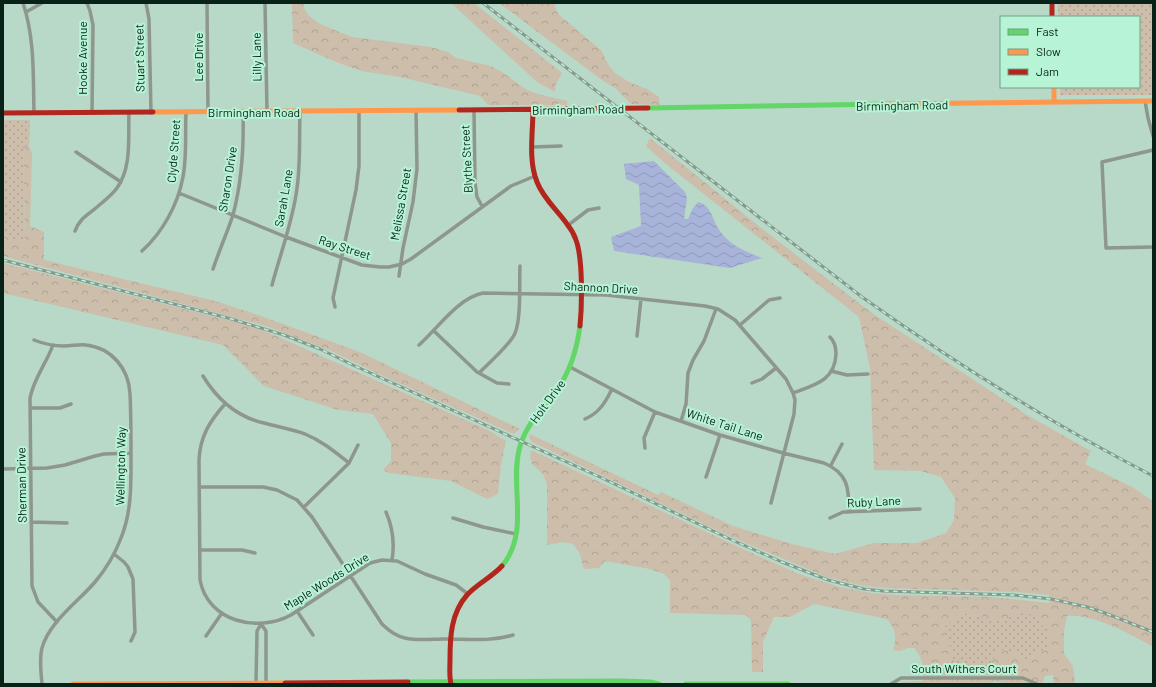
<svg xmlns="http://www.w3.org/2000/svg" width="1156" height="687" viewBox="0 0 1156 687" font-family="Barlow,sans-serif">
  <defs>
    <pattern id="grass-dots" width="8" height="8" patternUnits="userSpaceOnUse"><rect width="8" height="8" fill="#cdbeab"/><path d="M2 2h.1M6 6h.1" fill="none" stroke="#afa392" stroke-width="1.8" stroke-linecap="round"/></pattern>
    <pattern id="forest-crowns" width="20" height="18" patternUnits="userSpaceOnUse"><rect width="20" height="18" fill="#cdbeab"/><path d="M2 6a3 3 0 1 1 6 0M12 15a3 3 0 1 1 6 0" fill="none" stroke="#afa392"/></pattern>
    <pattern id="water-waves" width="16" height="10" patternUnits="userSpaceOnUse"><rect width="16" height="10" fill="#a8b3da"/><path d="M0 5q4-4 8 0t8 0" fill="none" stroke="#8f9aba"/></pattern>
  </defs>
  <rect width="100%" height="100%" fill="#b8d8c8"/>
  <path fill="url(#grass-dots)" d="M1058 3H1153V95H1060V87H1139V17H1058Z
    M3 120H30L29 146 23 147 25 238 21 242 3 236Z
    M1018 612 1034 614 1042 626 1050 627 1049 646 1028 660 1014 653 990 667 956 673 943 628 955 618 964 613 1002 622Z"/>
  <path fill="url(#forest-crowns)" fill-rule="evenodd" d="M292 3H304V8L309 16 320 24 352 37 431 47 448 52 456 58 491 66 502 72 527 90 541 95 567 101V105H488L480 96 400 77 361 71 336 62 293 43Z
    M451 3H474L562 73 556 84 555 92 537 82Z
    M499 3H554L558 14 601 50 609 66 616 74 631 83 647 89 659 97 660 105 631 104 615 88 602 80Z
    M650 138 765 231 872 313 1027 415 1091 451 1085 464 1132 487 1153 501V647C1130 634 1094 614 1067 616L1064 631V654L1073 666 1075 684H1054L1053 675 1045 676 1042 684H1011L999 682 968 684H901L902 682 922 681C924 669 923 657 914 648H908L900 651 893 650C897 637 896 630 887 619L814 604 790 617H774L763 642V672H752L751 620 746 615 670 613V580L664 574 650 569 605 561 599 568 584 569 579 552 573 544 563 542 547 545V484L543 474 532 464 530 457 531 450 743 549 799 574 840 587 871 593 898 595 991 597 1050 603 1049 595 1018 592 884 588 864 586 826 577 727 535 532 442 529 438 530 434 658 495 661 492 733 526 792 544 835 554 874 543H917L946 533 954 520 955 498 941 477 921 471 874 470 870 368 859 317 666 164 646 146ZM1018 612 1034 614 1042 626 1050 627 1049 646 1028 660 1014 653 999 649 989 667 956 672 951 649 943 628 955 618 964 613 1002 622Z
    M29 146 32 154 30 226 44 232V260L215 301 261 316 360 352 520 429 514 434 385 377 329 350 269 327 3 256V236L21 242 25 237 23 147Z
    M3 263 247 325 274 335 488 430 506 441 501 464 498 494 487 499 451 481 389 473 383 470 391 461V443L373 414 338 410 264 386 223 345 3 293Z"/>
  <path fill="url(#water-waves)" d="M654 161 685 192 687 198 684 219H688L693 208 698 202C711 205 712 218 718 228 728 245 745 251 762 258L730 268 614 251 611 237 641 226 639 185 626 179 624 164Z"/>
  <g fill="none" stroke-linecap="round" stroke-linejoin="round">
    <path stroke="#8e978c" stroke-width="3.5" d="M23 3C35 39 33 76 34 113
      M87 3 90 11 93 25 92 113
      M146 3 149 19 151 113
      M207 3 208 112
      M265 3 267 112
      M26 12 42 3
      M1145 101 1148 118 1153 136
      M474 110 475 183 477 197 482 206
      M533 147 561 146
      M1153 150 1102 162 1106 248 1153 247
      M76 152 121 182
      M179 193 286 237 362 265 380 267H389L402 264 411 259 511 186 535 176
      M567 226 588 210 599 208
      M75 231C79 219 88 215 97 207 104 201 112 195 117 188 132 167 128 138 129 113
      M142 251C163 232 178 204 183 177 187 156 185 134 186 113
      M213 269C219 251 227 233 233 215 242 181 244 146 243 112
      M399 276 403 248 413 202 417 169 416 110
      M272 285C280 255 291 226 296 195 301 168 299 139 300 112
      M335 307 333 298 356 190 359 166V111
      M740 325 769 300 780 298
      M434 331 477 372 497 383 509 384
      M637 336 641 299
      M34 340C44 344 54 346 64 346 72 346 79 344 86 345 112 348 129 369 130 394 131 414 131 434 131 454 131 483 132 511 121 538 115 554 106 569 95 582 78 602 49 622 42 648 39 660 41 672 42 684
      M53 345C46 364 34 378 30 398L32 586 38 602 57 622
      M419 345C438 328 458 298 483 293L606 295 705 306 718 309 735 320 786 379 793 393 795 400 794 414 771 503
      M570 367 655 412 720 435 783 453 824 463C848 473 849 488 849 512
      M831 371 847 375 868 374
      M479 373C490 362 504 350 513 337 522 324 519 283 520 266
      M203 376C217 399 237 417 264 423 278 427 292 429 305 434 322 441 335 452 349 463
      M752 383 762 379 776 368
      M793 393C814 385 835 381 836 354 836 347 835 342 830 337
      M225 404C210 421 200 436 199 460L200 580C208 622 258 633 291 615L370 563 382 560 397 561 425 574 456 585 468 594
      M30 408H60L71 404
      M585 419C599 413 605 403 612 389
      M681 421 686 404 688 373 693 360 704 341 716 309
      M645 448 644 438 655 412
      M831 465 842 444
      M3 469 47 468 65 465 95 456 104 454 131 453
      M706 477 720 435
      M199 487H263L277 490 297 500 312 517 382 624C389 631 396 636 405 638 418 641 432 639 445 639 468 639 490 642 513 635
      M304 507 349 463 358 445
      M386 512C393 528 395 542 392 560
      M453 518 483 527 516 534
      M830 518 843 512 920 509
      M31 522 67 523
      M200 550H242L255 553
      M114 554 124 562 128 567 133 579 135 632 131 641
      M297 611 313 635
      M206 636 222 613
      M256 683 257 631 261 624 266 631V683
      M891 684 901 678H1023L1037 684"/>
    <path stroke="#63d668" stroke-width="5" d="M648 108 887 104
      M502 566C530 533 510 488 519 450 525 425 543 408 558 388 571 370 577 348 580 326
      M408 682 619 681 650 682 659 684
      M686 684H788"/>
    <path stroke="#ff974d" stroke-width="5" d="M1054 87V102
      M887 104 1153 101
      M153 112 459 110
      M73 684 285 683"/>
    <path stroke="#b3261e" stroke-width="5" d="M1052 3V17
      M533 109C533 133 528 160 537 182 543 198 557 210 567 224 571 229 574 234 576 240 583 259 582 305 580 326
      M459 110 648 108
      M3 113 153 112
      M285 683 408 682
      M451 684C449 676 450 668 450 659 450 637 451 613 467 595 477 584 492 577 502 566"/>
    <defs>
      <path id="rail" d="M483 3 862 297C955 363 1052 424 1153 476
        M3 260 228 318 284 335 320 349 355 366 600 477 732 540 782 562 828 580 864 589 883 591 1014 595 1051 599 1087 607 1105 613 1153 632"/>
    </defs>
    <use href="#rail" stroke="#89988e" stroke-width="3"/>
    <use href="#rail" stroke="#b7f4d5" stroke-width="1.5" stroke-dasharray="4.5" stroke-linecap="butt"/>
  </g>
  <g text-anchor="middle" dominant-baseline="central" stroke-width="4" stroke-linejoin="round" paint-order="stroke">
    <g font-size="12" fill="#092217" stroke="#b7f4d5">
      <text transform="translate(198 57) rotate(-90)">Lee Drive</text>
      <text transform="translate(256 57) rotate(-91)">Lilly Lane</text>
      <text transform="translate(82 58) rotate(-90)">Hooke Avenue</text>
      <text transform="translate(139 58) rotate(-91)">Stuart Street</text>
      <text transform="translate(902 105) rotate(-1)">Birmingham Road</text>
      <text transform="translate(578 109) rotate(-1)">Birmingham Road</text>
      <text x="254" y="112">Birmingham Road</text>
      <text transform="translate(173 151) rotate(-86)">Clyde Street</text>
      <text transform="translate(466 159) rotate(-93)">Blythe Street</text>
      <text transform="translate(227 179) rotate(-81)">Sharon Drive</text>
      <text transform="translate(283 198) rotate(-80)">Sarah Lane</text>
      <text transform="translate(400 204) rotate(-80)">Melissa Street</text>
      <text transform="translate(345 247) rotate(18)">Ray Street</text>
      <text transform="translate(601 287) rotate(3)">Shannon Drive</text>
      <text transform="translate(547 401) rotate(-54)">Holt Drive</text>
      <text transform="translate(725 424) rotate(18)">White Tail Lane</text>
      <text transform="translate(120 466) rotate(-89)">Wellington Way</text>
      <text transform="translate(21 485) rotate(-91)">Sherman Drive</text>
      <text transform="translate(874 501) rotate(-3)">Ruby Lane</text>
      <text transform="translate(326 581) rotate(-32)">Maple Woods Drive</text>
      <text x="964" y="668">South Withers Court</text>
    </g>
  </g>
  <rect width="1156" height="687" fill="none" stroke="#092217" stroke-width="8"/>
  <rect x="1000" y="16" width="140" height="72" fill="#b7f4d5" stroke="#71a089"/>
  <rect x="1008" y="29" width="20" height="6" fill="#63d668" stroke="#71a089"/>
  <text x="1036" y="36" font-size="12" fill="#092217">Fast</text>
  <rect x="1008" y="49" width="20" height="6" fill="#ff974d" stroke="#71a089"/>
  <text x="1036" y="56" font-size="12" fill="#092217">Slow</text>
  <rect x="1008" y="69" width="20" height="6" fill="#b3261e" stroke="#71a089"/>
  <text x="1036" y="76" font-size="12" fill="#092217">Jam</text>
</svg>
